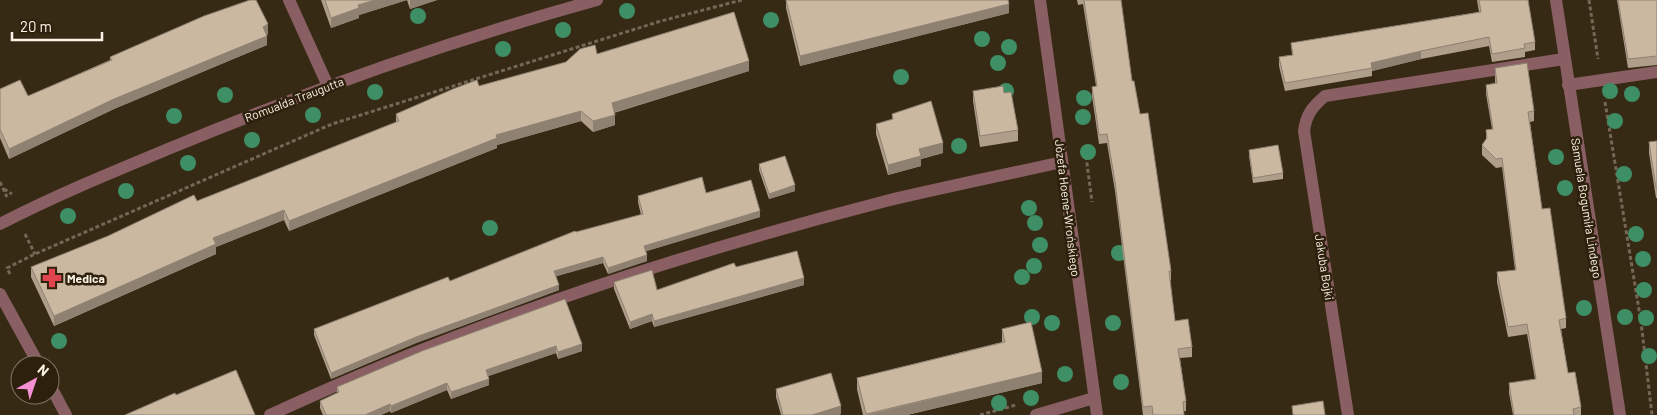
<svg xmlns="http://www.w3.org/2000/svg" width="1657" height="415" viewBox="0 0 1657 415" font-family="Barlow,sans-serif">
  <rect width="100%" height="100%" fill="#372a15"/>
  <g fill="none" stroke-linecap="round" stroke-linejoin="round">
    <path stroke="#736755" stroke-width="3" stroke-dasharray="4 2.5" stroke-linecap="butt" d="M1589 0 1598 59
      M1605 102 1641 322 1652 415
      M1086 156 1092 202
      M0 182 7 197
      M4 189 12 194
      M25 234 35 254
      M10 274 7 268 35 254 332 124 661 21 742 0
      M980 415 1016 405"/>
    <path stroke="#8a5f63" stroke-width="12" d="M289 0 328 86
      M1568 85 1657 72
      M270 415C466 324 676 255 886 201 945 187 1004 175 1062 162
      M1348 415 1304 131C1306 115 1312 107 1325 96L1564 59"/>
    <path stroke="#8a5f63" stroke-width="12" d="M1040 0 1097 415
      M1556 0 1620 415
      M0 294 39 365
      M50 385 66 415
      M1036 415 1094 398"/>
    <path stroke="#8a5f63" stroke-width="12" d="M0 224C56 195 115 171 173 147 311 90 452 40 597 0"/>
  </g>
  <g fill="#3e8f65">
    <circle cx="627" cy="11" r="8"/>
    <circle cx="418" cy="16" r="8"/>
    <circle cx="771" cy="20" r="8"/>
    <circle cx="563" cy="30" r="8"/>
    <circle cx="982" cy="39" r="8"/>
    <circle cx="1009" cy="47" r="8"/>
    <circle cx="503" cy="49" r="8"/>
    <circle cx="998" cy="63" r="8"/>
    <circle cx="901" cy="77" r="8"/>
    <circle cx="1006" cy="91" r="8"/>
    <circle cx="1610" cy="91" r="8"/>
    <circle cx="375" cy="92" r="8"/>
    <circle cx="1632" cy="94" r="8"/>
    <circle cx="225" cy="95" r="8"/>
    <circle cx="1084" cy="98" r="8"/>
    <circle cx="313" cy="115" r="8"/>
    <circle cx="174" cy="116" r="8"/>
    <circle cx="1083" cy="117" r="8"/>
    <circle cx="1615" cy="121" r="8"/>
    <circle cx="252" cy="140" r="8"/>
    <circle cx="959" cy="146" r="8"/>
    <circle cx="1088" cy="152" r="8"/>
    <circle cx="1556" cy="157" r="8"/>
    <circle cx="188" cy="163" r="8"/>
    <circle cx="1624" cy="174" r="8"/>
    <circle cx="1565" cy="188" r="8"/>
    <circle cx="126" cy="191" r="8"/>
    <circle cx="1029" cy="208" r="8"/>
    <circle cx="68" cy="216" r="8"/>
    <circle cx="1035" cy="223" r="8"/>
    <circle cx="490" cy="228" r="8"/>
    <circle cx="1636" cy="234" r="8"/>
    <circle cx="1040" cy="245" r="8"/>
    <circle cx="1119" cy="253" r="8"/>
    <circle cx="1643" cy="259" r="8"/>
    <circle cx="1034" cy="266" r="8"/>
    <circle cx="1022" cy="277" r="8"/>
    <circle cx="1644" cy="290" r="8"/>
    <circle cx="1584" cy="308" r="8"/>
    <circle cx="1032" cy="317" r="8"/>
    <circle cx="1625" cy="317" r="8"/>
    <circle cx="1646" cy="318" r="8"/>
    <circle cx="1052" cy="323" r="8"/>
    <circle cx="1113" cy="323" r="8"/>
    <circle cx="59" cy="341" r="8"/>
    <circle cx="1649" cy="356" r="8"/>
    <circle cx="1065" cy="374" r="8"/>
    <circle cx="1121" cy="382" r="8"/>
    <circle cx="1031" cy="398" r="8"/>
    <circle cx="999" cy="403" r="8"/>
  </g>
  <path fill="#af9e8a" d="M321 0H437L410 9 407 0 359 15V18L331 28Z
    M786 0H1008L1009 13 800 66 786 8Z
    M1077 0H1121L1132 81 1140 114 1171 271V280H1170L1175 321 1192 347V357L1180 358 1186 401V411H1184V415H1143L1115 191 1107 143 1099 144 1092 96V87L1096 86 1083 4 1078 5Z
    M1477 0H1528L1535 42V50L1525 52V57L1492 62 1489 46 1421 59 1372 71V76L1285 91 1279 66V57L1292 55 1291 43 1479 12Z
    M1617 0H1657V65L1628 68Z
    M268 34 267 35V45L114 109 9 159 0 138V89L28 96 110 60V57Z
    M597 54 749 71 614 113 615 125 593 132 581 121 497 145V148L289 231 284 220 216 247V254L54 326 31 277V267L396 122V114L479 86Z
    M1495 68 1534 111V121L1530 122 1542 209 1566 318V328L1561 329 1568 373 1581 407V415H1513L1509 393V383L1535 379 1527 334 1508 337 1497 282V272L1515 270 1502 167 1496 168 1482 155V145L1486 140V130L1492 129 1486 94V85L1495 83Z
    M973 91 1018 130V141L980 147 973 101Z
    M892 114 943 153 921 159V166L888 175 876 134V124L892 120Z
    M1657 141V198H1656L1649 153V142Z
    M1249 150 1283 173V179L1253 183 1249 156Z
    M759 164 795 191 769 199 759 170Z
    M706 193 760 217 646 251 647 261 608 274 603 263 556 276 559 290 416 343 331 379 314 335V329L450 281 576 232 641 215 638 202V196Z
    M736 267 804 285 654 327 652 321 630 329 614 289V282L657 290Z
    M565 299 582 351 558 359 556 353 488 376 489 385 451 399 447 390 391 413 390 411 381 415H323L320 408V401L337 393V387Z
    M1002 329 1042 383 907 415H863L857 389V378L1002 342Z
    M776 389 841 414 838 415H781L776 397Z"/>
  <path fill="#8e8171" d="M375 0H407L359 15V18L331 28V18L358 5Z
    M410 0H437L410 9Z
    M1009 4V13L800 66V56Z
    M268 24V34L263 36V27Z
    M267 36V45L114 109 9 159V149L114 99Z
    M1421 51V59L1372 71 1371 63Z
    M749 61V71L612 113V103Z
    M581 111V121L497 145V148L289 231V221L496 135Z
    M615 115V125L593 132V121Z
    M943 143V153L921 159V166L888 175V165L919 149Z
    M795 185V191L769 199V194Z
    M284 210V220L216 247V254L54 326V316L213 238Z
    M760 211V217L644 252V246Z
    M647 255V261L608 274V268Z
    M603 257V263L554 277V271Z
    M804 278V285L654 327V321Z
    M559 285V290L416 343 331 379V373L416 337Z
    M652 314V321L630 329V322Z
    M582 344V351L558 359V352Z
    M556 346V353L486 377V370Z
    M1042 372V383L907 415H866Z
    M489 379V385L451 399V392Z
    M447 383V390L391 413V406Z
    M390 404V411L381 415H365Z
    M841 406V414L838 415H812Z"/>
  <path fill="#cbb8a1" stroke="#8e8171" d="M250 0H256L268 24 263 27 267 36 114 99 9 149 0 129V89L20 80 28 96 112 60 110 57 204 16Z
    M325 0H375L358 5 359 8 331 18Z
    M786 0H1008L1009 4 800 56Z
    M1084 0H1121L1132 81H1134L1140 114 1148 113 1171 271H1169L1175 321 1188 319 1192 347 1178 349 1186 401 1183 402 1184 415H1153L1152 406 1143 407 1115 182 1107 134 1099 135 1097 120 1092 87 1097 86Z
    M1479 0H1528L1535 42 1524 44 1525 48 1492 54 1489 37 1421 51 1371 63 1372 68 1285 83 1279 57 1293 55 1291 43 1481 12Z
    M1618 0H1657V56L1628 59Z
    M734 12 749 61 612 103 615 115 593 121 581 111 496 135 497 138 289 221 284 210 213 238 216 244 54 316 31 267 108 236 194 195 197 201 399 121 396 114 453 89 477 80 479 86 566 62 580 49 595 45 597 54Z
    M1527 63 1534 111 1528 112 1542 209 1550 208 1566 318 1559 320 1568 373 1575 372 1581 407 1573 409 1574 415H1514L1509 383 1536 379 1527 324 1508 327 1497 272 1516 270 1502 158 1496 159 1482 145 1487 138 1486 130 1493 129 1486 85 1497 83 1495 68Z
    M1003 86 1004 93 1011 92 1018 130 980 136 973 91Z
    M931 101 943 143 919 149 921 156 888 165 876 124 893 119 892 114Z
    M1657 141V188H1656L1649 142Z
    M1278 145 1283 173 1253 178 1249 150Z
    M785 156 795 185 769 194 759 164Z
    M702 177 706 193 751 180 760 211 644 246 647 255 608 268 603 257 554 271 559 285 416 337 331 373 314 329 448 277 450 281 575 231 576 232 643 214 638 196Z
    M797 251 804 278 654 321 652 314 630 322 614 282 652 270 657 290 734 263 736 267Z
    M565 299 582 344 558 352 556 346 486 370 489 379 451 392 447 383 391 406 390 404 365 415H326L320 401 339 392 337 387 422 351Z
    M1031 322 1042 372 866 414 857 378 1005 342 1002 329Z
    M236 370 255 415H125L175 393 176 395Z
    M831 373 841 406 812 415H783L776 389Z
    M1323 401 1325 415H1293L1292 406Z"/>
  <defs>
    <symbol id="pharmacy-bare" viewBox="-9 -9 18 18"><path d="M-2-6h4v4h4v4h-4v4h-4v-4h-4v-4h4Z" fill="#e0444e" stroke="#2d200c" stroke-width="2.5" paint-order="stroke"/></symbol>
  </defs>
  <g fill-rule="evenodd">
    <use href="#pharmacy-bare" x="38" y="264" width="28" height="28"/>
  </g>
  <g text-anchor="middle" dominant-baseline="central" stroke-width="5" stroke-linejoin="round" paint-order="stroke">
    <g font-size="12" fill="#fcf4e7" stroke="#2d200c">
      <text transform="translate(294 99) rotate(-21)">Romualda Traugutta</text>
      <text transform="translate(1068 208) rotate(83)">Józefa Hoene-Wrońskiego</text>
      <text transform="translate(1587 208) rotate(81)">Samuela Bogumiła Lindego</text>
      <text transform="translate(1325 267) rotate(81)">Jakuba Bojki</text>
    </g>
    <g font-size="12" font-weight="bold" fill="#fcf4e7" stroke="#2d200c" text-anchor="start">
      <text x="67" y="278">Medica</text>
    </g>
  </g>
  <g transform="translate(35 380) rotate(40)"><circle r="24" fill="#2d200c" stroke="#807564"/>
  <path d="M0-4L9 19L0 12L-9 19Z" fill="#f591d2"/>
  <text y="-8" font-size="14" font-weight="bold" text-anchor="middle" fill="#fcf4e7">N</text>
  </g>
  <path d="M12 32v8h90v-8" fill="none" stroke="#fcf4e7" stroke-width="2.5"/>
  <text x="20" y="32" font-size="15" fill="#fcf4e7" stroke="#2d200c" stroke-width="4" paint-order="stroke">20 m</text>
</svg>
